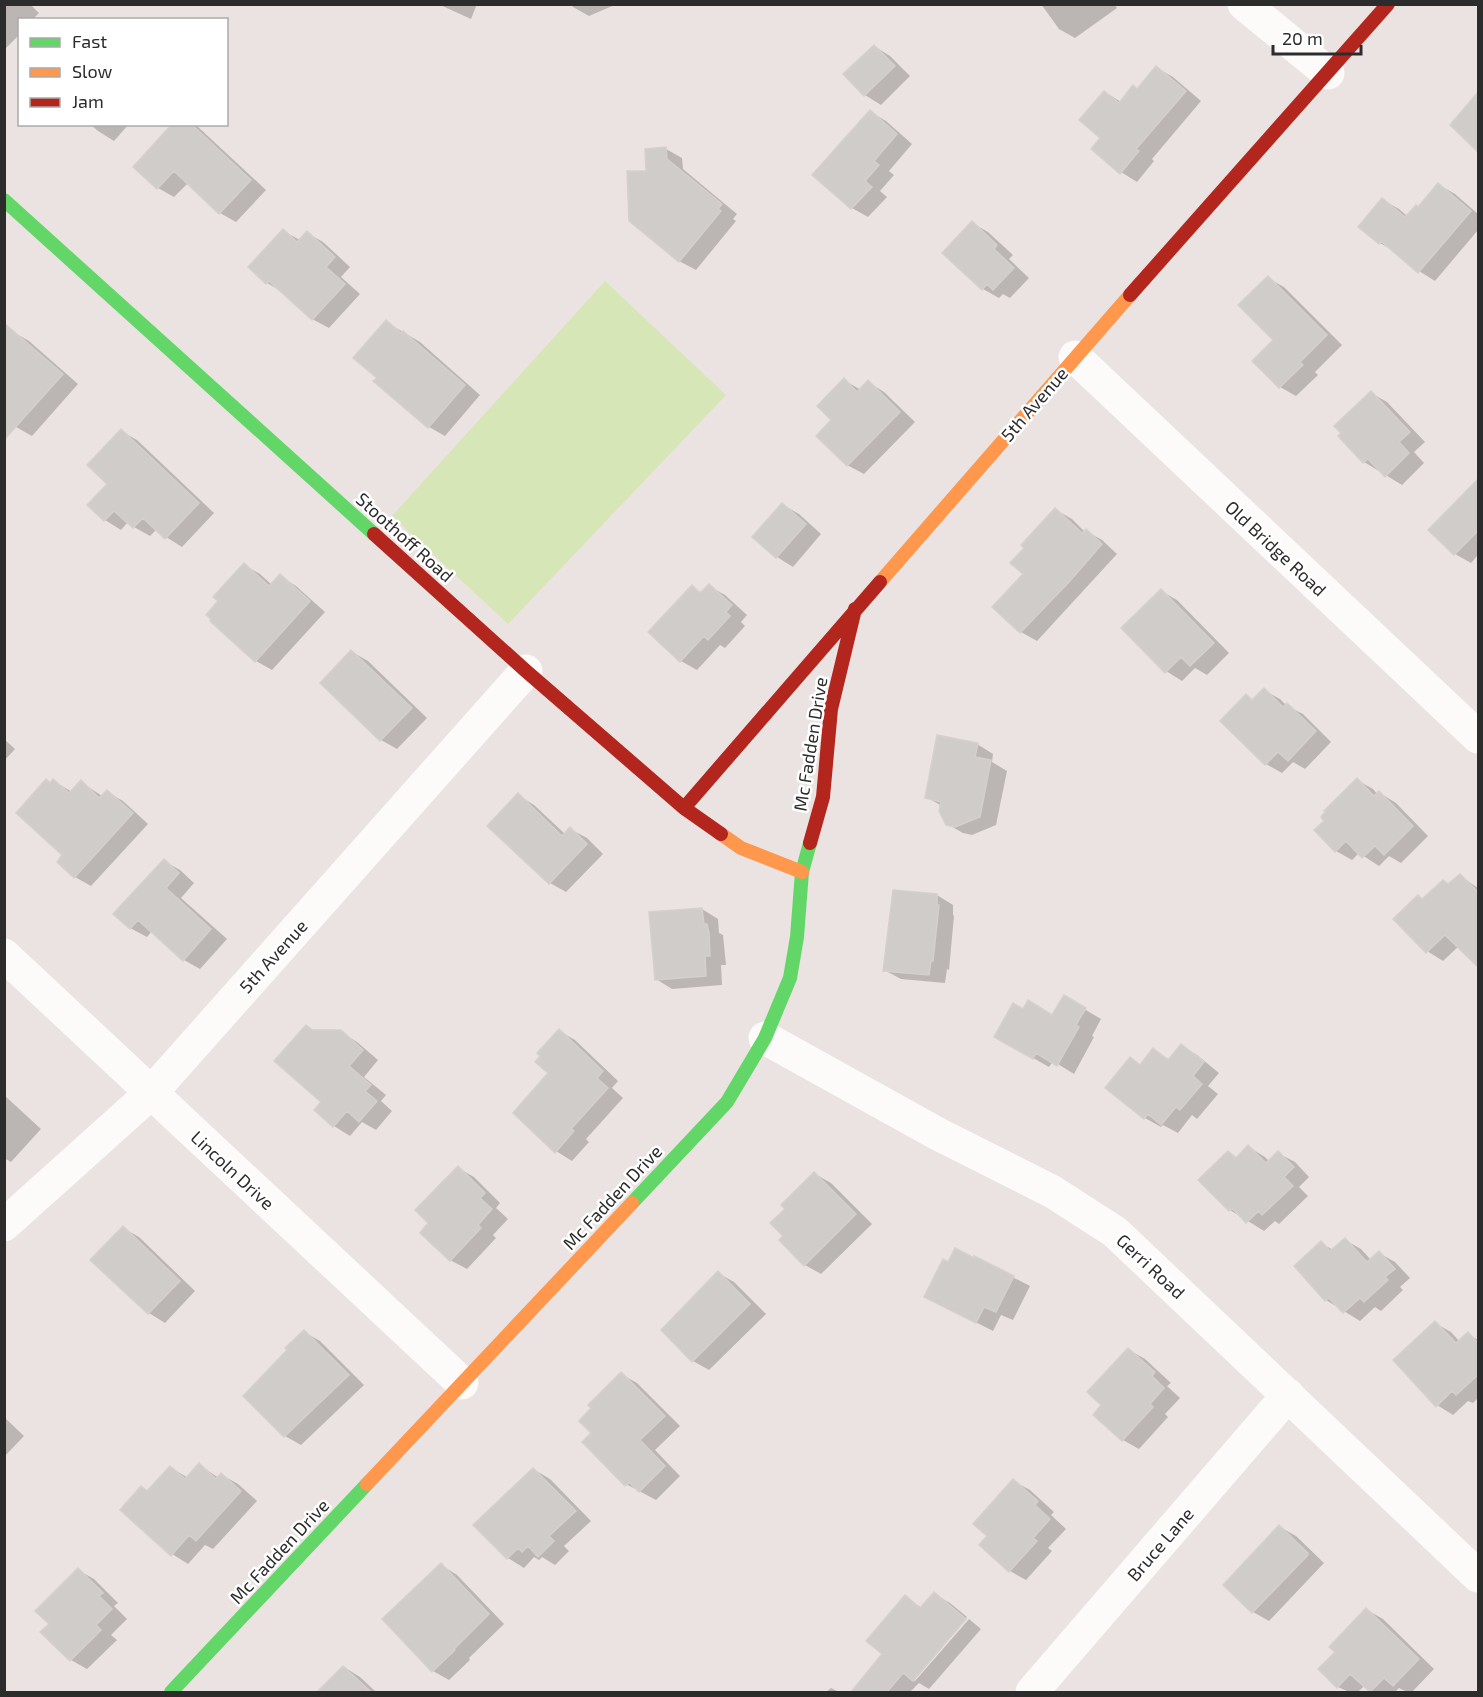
<svg xmlns="http://www.w3.org/2000/svg" width="1483" height="1697" viewBox="0 0 1483 1697" font-family="'Exo 2',sans-serif">
  <rect width="100%" height="100%" fill="#eae3e1"/>
  <path fill="#d7e6b7" d="M605 281 726 395 508 624 392 516Z"/>
  <path fill="#0003" d="M4 4H30L39 13 32 20H20V34L6 48 4 47Z
    M438 4H477L471 19Z
    M572 4H617L589 16 573 7Z
    M1041 4H1114L1117 8 1075 38 1059 29Z
    M874 46 890 56 910 76 881 105 865 95 845 74Z
    M1157 68 1173 77 1201 101 1152 159 1154 161 1137 182 1121 172 1102 138 1105 92 1121 102 1138 90Z
    M870 112 886 121 912 144 889 171 894 175 880 191 887 197 868 217 852 208 814 174Z
    M90 124H129L114 141 98 131Z
    M174 124H194L197 126 266 190 236 222 220 213 188 183 174 197 158 188 135 167Z
    M666 149 682 158 683 169 737 214 733 219 736 221 696 270 679 261 647 172Z
    M1439 185 1455 194 1478 214V230L1435 281 1419 271 1396 252 1380 243 1383 200 1399 209 1407 216 1419 208Z
    M972 223 988 232 1013 255 1009 259 1029 278 1010 298 1003 294 999 298 983 289 944 253Z
    M283 231 300 240 307 233 323 242 350 267 341 277 360 294 329 328 312 319 283 292 267 283Z
    M1268 278 1284 287 1342 345 1315 372 1318 375 1296 396 1280 387 1254 361 1275 340Z
    M386 322 420 342 480 395 445 436 429 427 379 377Z
    M13 332 29 341 78 384 32 436 16 427 4 416Z
    M844 380 861 390 868 382 884 392 915 422 864 474 847 465 833 420Z
    M1371 393 1387 402 1425 442 1414 452 1424 463 1402 485 1364 462 1340 436Z
    M121 431 137 440 214 513 182 547 166 537 157 529 150 536 134 527 128 522 121 530 105 520 109 484Z
    M1478 480V555L1471 563 1455 554Z
    M783 505 799 514 821 534 793 567 777 557 754 537Z
    M1056 510 1072 519 1085 532 1086 531 1102 540 1117 554 1037 641 1021 632 994 607 1025 574Z
    M244 565 260 574 272 585 280 576 296 586 325 612 272 670 256 661 214 619Z
    M709 586 725 595 747 615 741 622 745 626 725 648 720 645 697 670 681 661 692 587 702 593Z
    M1161 591 1177 600 1229 653 1207 675 1195 668 1182 681 1166 671Z
    M352 652 368 661 427 718 397 749 381 740 322 683Z
    M1264 690 1280 699 1287 706 1303 714 1331 742 1305 769 1293 762 1282 773 1266 764 1246 696 1254 700Z
    M4 739 15 749 4 761Z
    M977 744 993 754 992 762 1007 771 996 825 972 835 963 833 947 824 942 806 926 797Z
    M1357 780 1373 789 1378 795 1380 793 1396 803 1428 836 1401 863 1389 856 1379 866 1359 853 1352 860 1336 851 1326 821Z
    M47 781 51 784 54 781 72 792 81 782 102 796 107 792 123 801 148 824 91 886 75 877 64 855Z
    M518 795 534 805 565 834 570 829 587 838 603 854 566 892 550 883 489 826Z
    M164 861 180 870 194 883 181 898 227 939 200 969 184 960 152 931 147 937 130 928Z
    M1460 876 1478 888V963L1459 946 1443 961 1427 951 1419 896 1424 900 1449 885Z
    M937 895 953 905V915L954 916 949 970 947 969 945 983 901 979 884 970Z
    M702 909 718 919 719 933 723 935 726 965H721L722 985 672 989 656 979Z
    M1064 997 1101 1019 1092 1036 1094 1037 1074 1074 1053 1061 1049 1067 996 1037 1024 1011 1053 1017Z
    M559 1031 575 1040 618 1081 612 1088 623 1098 586 1139 589 1142 572 1161 556 1151Z
    M314 1032H341L357 1042 378 1060 364 1077 386 1095 381 1101 392 1111 376 1130 362 1122 350 1136 334 1126 316 1110 323 1102Z
    M1181 1046 1197 1055 1219 1073 1208 1086 1218 1094 1197 1119 1192 1115 1178 1133 1163 1125 1161 1127 1145 1118 1130 1059 1141 1065 1153 1050 1170 1060Z
    M4 1095 41 1129 11 1162 4 1158Z
    M1249 1147 1265 1157 1270 1162 1278 1153 1295 1162 1309 1177 1299 1187 1308 1196 1279 1224 1275 1221 1264 1231 1230 1210 1201 1180 1229 1153 1238 1158Z
    M458 1168 474 1177 500 1203 496 1208 508 1219 493 1235 496 1238 467 1269 450 1260 431 1223Z
    M815 1174 831 1183 872 1224 821 1274 805 1265 786 1236 787 1209Z
    M123 1228 139 1237 195 1291 165 1323 149 1313 92 1260Z
    M1345 1240 1361 1249 1371 1260 1379 1253 1395 1262 1410 1278 1400 1287 1403 1290 1381 1311 1375 1307 1360 1321 1326 1300 1321 1243 1333 1250Z
    M975 1258 1030 1286 1013 1320 1001 1315 993 1331 942 1305 949 1264 974 1260Z
    M718 1273 734 1282 766 1314 709 1370 693 1361Z
    M1435 1323 1451 1332 1460 1342 1468 1334 1478 1340V1398L1473 1403 1468 1401 1453 1415 1437 1405Z
    M304 1332 320 1341 364 1385 301 1445 285 1436Z
    M1129 1350 1145 1359 1171 1383 1167 1386 1180 1398 1165 1414 1168 1417 1139 1449 1123 1440 1103 1405Z
    M621 1374 637 1383 680 1426 655 1450 680 1476 656 1500 626 1484 594 1434Z
    M4 1417 24 1436 4 1457Z
    M199 1465 219 1478 222 1475 238 1484 257 1501 213 1549 205 1545 188 1564 172 1554 148 1492 170 1467 188 1478Z
    M533 1469 550 1479 591 1521 564 1546 569 1551 555 1565 542 1557 539 1560 534 1557 524 1568 508 1558 475 1525Z
    M1013 1481 1030 1490 1054 1512 1051 1515 1066 1529 1048 1548 1052 1551 1026 1580 1010 1571 989 1535Z
    M1280 1527 1296 1536 1324 1563 1269 1621 1253 1612 1225 1585Z
    M441 1565 457 1575 504 1624 469 1658 470 1660 449 1680 433 1671Z
    M78 1570 94 1579 118 1603 114 1606 127 1619 111 1635 117 1640 87 1669 71 1660 43 1632 51 1624Z
    M934 1594 950 1603 967 1617 911 1681H915L969 1619 981 1629 929 1689 919 1683 910 1692H853L884 1654 905 1597 922 1608Z
    M1367 1610 1383 1619 1434 1669 1412 1692H1407L1399 1688 1395 1692H1372L1364 1686 1358 1692H1349L1338 1687 1337 1652Z
    M344 1667 360 1677 376 1692H319Z
    M831 1688 839 1692H826Z"/>
  <path fill="#d0ccca" stroke="#d5cfcd" stroke-width="1.5" d="M874 45 895 66 864 96 843 74Z
    M1156 66 1186 91 1136 149 1139 151 1120 174 1091 149 1100 138 1079 120 1104 91 1119 103 1133 85 1137 89Z
    M1479 91V153L1450 125Z
    M870 110 897 134 874 161 879 165 865 181 872 187 851 209 812 175Z
    M172 124H191L251 180 219 214 174 171 157 189 133 167Z
    M666 147 667 159 722 204 718 209 721 211 679 262 629 221 627 171H646L645 149Z
    M1438 183 1471 211 1418 273 1381 241 1379 244 1358 227 1382 198 1405 217 1416 205 1418 207Z
    M972 221 997 245 994 249 1014 268 993 290 987 284 982 290 942 253Z
    M283 229 297 242 307 231 335 257 326 267 345 284 312 320 269 281 266 284 248 267Z
    M1268 276 1327 335 1300 362 1303 365 1279 388 1252 361 1273 340 1238 305Z
    M386 320 401 333 403 331 465 385 428 428 373 381 377 378 353 358Z
    M4 323 63 374 4 440Z
    M844 378 857 392 868 380 900 412 847 466 816 436 831 420 817 406Z
    M1371 391 1410 432 1399 442 1409 453 1385 477 1368 459 1363 463 1338 436 1341 433 1334 426Z
    M121 429 199 503 165 539 143 518 133 528 114 511 104 521 87 505 107 484 87 465Z
    M1479 478V530L1454 555 1428 530Z
    M782 503 806 524 776 558 752 537Z
    M1055 508 1082 533 1086 529 1102 544 1069 582 1020 633 992 607 1023 574 1010 563 1024 548 1021 545Z
    M244 563 269 586 280 574 310 601 255 662 210 621 211 619 206 615 218 601 213 597Z
    M709 584 732 605 726 612 730 616 708 640 704 636 680 662 648 632 692 585 700 593Z
    M1161 589 1214 643 1190 666 1181 657 1165 673 1121 628Z
    M351 650 412 708 380 741 320 683Z
    M1264 688 1283 707 1287 703 1316 731 1288 761 1278 752 1265 765 1220 721 1246 694 1252 700Z
    M937 735 978 743 975 757 991 760 980 817 955 827 946 825 939 811 941 802 925 798Z
    M1357 778 1374 796 1379 791 1413 826 1384 855 1375 846 1362 858 1346 841 1335 852 1314 830 1324 821 1321 817 1325 812 1324 811Z
    M46 779 50 783 53 779 69 793 81 780 99 798 107 790 133 813 74 878 57 862 62 855 16 813Z
    M518 793 562 836 570 827 587 844 549 884 487 826Z
    M164 859 179 873 166 888 211 929 183 961 138 920 130 929 113 914Z
    M1460 874 1479 893V968L1445 935 1426 953 1393 919 1418 895 1422 899 1443 880 1448 884Z
    M893 890 937 894V905H939L933 961H931L929 975 883 971Z
    M702 908 704 924H707L709 933 710 956H705L706 976 655 980 649 912Z
    M1064 995 1086 1008 1076 1025 1079 1027 1057 1066 1036 1053 1033 1059 994 1037 1013 1003 1023 1009 1028 1000 1052 1015Z
    M306 1025 312 1030H341L363 1050 349 1066 371 1085 365 1091 377 1101 359 1122 347 1111 333 1127 314 1110 321 1102 274 1061Z
    M559 1029 603 1071 597 1078 608 1088 571 1129 574 1131 555 1153 513 1113 548 1073 535 1062 540 1056 537 1053Z
    M1181 1044 1204 1062 1193 1076 1202 1084 1180 1110 1176 1107 1161 1125 1148 1114 1144 1119 1105 1088 1130 1057 1140 1065 1153 1048 1168 1060Z
    M1248 1145 1266 1163 1278 1151 1294 1167 1284 1177 1293 1186 1262 1215 1259 1211 1246 1223 1232 1208 1229 1211 1198 1180 1228 1151 1236 1158Z
    M458 1166 485 1193 480 1198 492 1209 478 1225 481 1228 450 1261 420 1233 428 1223 415 1210Z
    M814 1172 856 1214 804 1266 779 1240 783 1236 770 1223 785 1209 781 1205Z
    M123 1226 180 1281 148 1314 90 1260Z
    M1345 1238 1367 1262 1379 1251 1395 1269 1385 1277 1388 1280 1364 1302 1360 1298 1343 1313 1329 1298 1325 1301 1294 1266 1321 1241 1330 1251Z
    M955 1248 974 1258V1256L1014 1276 996 1312 984 1307 976 1323 924 1297 943 1259 948 1262Z
    M718 1271 750 1304 692 1362 661 1330Z
    M1435 1321 1456 1343 1468 1332 1479 1344V1374L1456 1395 1452 1391 1436 1407 1393 1360Z
    M304 1330 349 1375 284 1437 243 1396 287 1350 285 1348Z
    M1128 1348 1155 1372 1152 1376 1164 1388 1150 1404 1153 1407 1122 1441 1093 1415 1101 1405 1087 1392Z
    M621 1372 665 1416 640 1440 665 1466 639 1492 629 1482 625 1486 582 1442 591 1433 579 1421 591 1408 588 1405Z
    M199 1463 216 1479 221 1473 241 1491 196 1541 189 1535 171 1556 120 1510 141 1486 147 1491 170 1466 185 1479Z
    M533 1468 576 1511 549 1536 554 1541 538 1557 528 1546 522 1552 518 1548 507 1559 473 1525Z
    M1013 1479 1038 1501 1035 1505 1050 1519 1033 1538 1037 1541 1009 1572 979 1545 987 1536 973 1524Z
    M1279 1525 1308 1553V1555L1252 1613 1223 1585Z
    M441 1563 489 1614 454 1649 455 1650 432 1672 382 1619Z
    M78 1568 103 1593 99 1596 112 1609 96 1625 101 1630 70 1661 40 1632 49 1624 35 1611Z
    M934 1592 966 1619 913 1681 903 1673 887 1692H851L882 1654 866 1641 905 1595 920 1608Z
    M1366 1608 1419 1659 1393 1686 1384 1678 1370 1692 1350 1674 1337 1688 1318 1669 1335 1652 1329 1647Z
    M343 1666 371 1692H317Z"/>
  <g fill="none" stroke-linecap="round" stroke-linejoin="round">
    <path stroke="#fcfbfa" stroke-width="33" d="M1244 4 1328 73
      M1075 357 1478 737
      M4 955 462 1383
      M765 1038 938 1134 1053 1192 1115 1232 1478 1576
      M4 1225 151 1093 526 671
      M1032 1692 1288 1395"/>
    <path stroke="#63d668" stroke-width="14" d="M4 200 374 534
      M632 1203 727 1102 765 1038 790 978 797 937 802 872 810 843
      M171 1692 367 1484"/>
    <path stroke="#ff974d" stroke-width="14" d="M880 582 1130 295
      M721 834 741 848 802 872
      M367 1484 632 1203"/>
    <path stroke="#b3261e" stroke-width="14" d="M1130 295 1388 4
      M374 534 526 671 684 808 721 834
      M684 808 880 582
      M810 843 823 797 831 709 855 609"/>
  </g>
  <g text-anchor="middle" dominant-baseline="central" stroke-width="5" stroke-linejoin="round" paint-order="stroke">
    <g font-size="18" fill="#2c2c2c" stroke="#fff">
      <text transform="translate(1034 404) rotate(-49)">5th Avenue</text>
      <text transform="translate(405 537) rotate(42)">Stoothoff Road</text>
      <text transform="translate(1276 548) rotate(43)">Old Bridge Road</text>
      <text transform="translate(810 744) rotate(-81)">Mc Fadden Drive</text>
      <text transform="translate(273 956) rotate(-48)">5th Avenue</text>
      <text transform="translate(233 1170) rotate(43)">Lincoln Drive</text>
      <text transform="translate(612 1197) rotate(-47)">Mc Fadden Drive</text>
      <text transform="translate(1151 1266) rotate(43)">Gerri Road</text>
      <text transform="translate(1160 1544) rotate(-49)">Bruce Lane</text>
      <text transform="translate(279 1551) rotate(-47)">Mc Fadden Drive</text>
    </g>
  </g>
  <rect width="1483" height="1697" fill="none" stroke="#2c2c2c" stroke-width="12"/>
  <rect x="18" y="18" width="210" height="108" fill="#ffffff" stroke="#ababab" stroke-width="1.5"/>
  <rect x="30" y="38" width="30" height="9" fill="#63d668" stroke="#ababab" stroke-width="1.5"/>
  <text x="72" y="48" font-size="18" fill="#2c2c2c">Fast</text>
  <rect x="30" y="68" width="30" height="9" fill="#ff974d" stroke="#ababab" stroke-width="1.5"/>
  <text x="72" y="78" font-size="18" fill="#2c2c2c">Slow</text>
  <rect x="30" y="98" width="30" height="9" fill="#b3261e" stroke="#ababab" stroke-width="1.5"/>
  <text x="72" y="108" font-size="18" fill="#2c2c2c">Jam</text>
  <path d="M1273 45v9h88v-9" fill="none" stroke="#2c2c2c" stroke-width="3"/>
  <text x="1282" y="45" font-size="18" fill="#2c2c2c" stroke="#ffffff" stroke-width="4.5" paint-order="stroke">20 m</text>
</svg>
